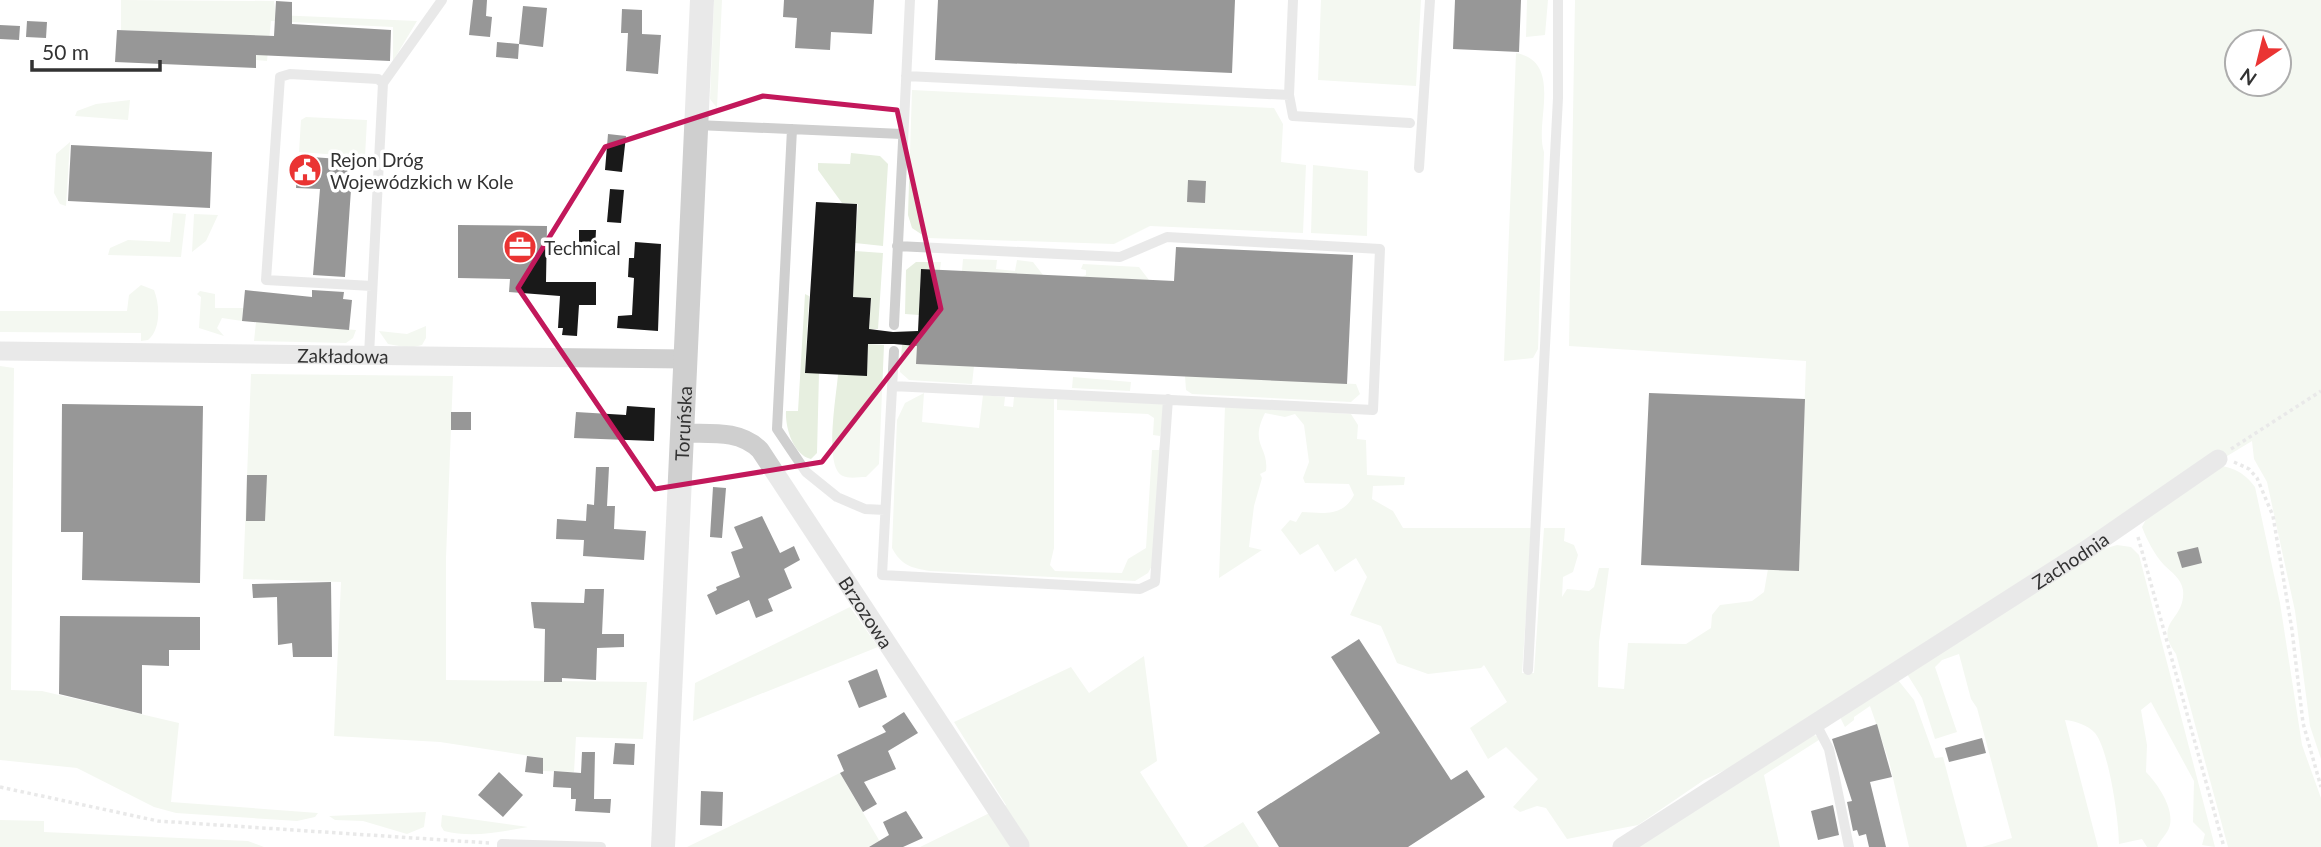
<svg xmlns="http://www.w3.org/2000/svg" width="2321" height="847" viewBox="0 0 2321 847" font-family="Lato,sans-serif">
  <rect width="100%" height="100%" fill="#fff"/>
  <path fill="#e7efe0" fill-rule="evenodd" d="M121 0 274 1 276 15 417 21 393 61V27L271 21 267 61 256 60 257 36 121 30Z
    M714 0H722L717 108 710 99Z
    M1321 0H1421L1416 86 1318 80Z
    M1527 0H1548L1545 35 1526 37Z
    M1575 0H2321V759L2310 726 2295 611 2267 482 2254 459 2252 441 2123 519 1744 761 1704 780 1638 825 1567 839 1546 808 1537 806 1520 812 1513 807 1538 779 1506 747 1488 759 1470 728 1507 702 1484 665 1481 668 1428 674 1397 663 1381 626 1350 615 1367 577 1356 558 1335 572 1318 544 1300 555 1281 530 1290 520 1296 522 1302 512C1323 513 1343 517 1354 495L1349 484 1305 483 1303 478 1309 462 1304 425 1295 414 1285 417 1265 413C1249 445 1269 446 1266 471L1260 474 1262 478 1254 506 1249 547 1262 550 1219 578 1225 406 1351 414 1358 425 1357 439 1366 440 1367 475 1405 477 1404 485 1373 486 1372 499 1393 511 1403 528H1532L1522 673H1534L1544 528H1565L1564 541 1574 545 1578 555 1573 572 1563 577 1562 597 1567 589 1589 591 1594 587 1599 568H1609L1599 642 1598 687 1624 689 1628 643 1686 644 1711 628 1712 615 1720 605 1752 601 1764 592 1768 569 1799 570 1806 361 1569 346ZM2237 42H2279V84H2237Z
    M1516 53C1564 62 1534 123 1544 152L1538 349 1533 358 1504 361Z
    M912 90 1274 108 1283 124 1281 162 1306 165 1303 233 1150 226 1114 244 927 238 912 228 908 215Z
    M130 100 128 120 75 116 77 111 96 104Z
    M306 117 367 120 365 157 299 152 301 120Z
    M70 142 66 206 60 204 54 193 56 154Z
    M851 153 880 156 888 164 883 246 855 243 858 204 842 203 818 170V163L850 164Z
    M1313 165 1368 171 1367 236 1311 233Z
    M173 213 186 214 181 257 108 255 110 248 128 240 170 242Z
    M194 214 218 215 206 241 192 252Z
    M855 251 883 253 878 329H869L871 298 853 297Z
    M963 259 997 260 996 269 1015 271 1017 260 1033 262 1043 275 962 271Z
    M916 262H941L940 270 921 269 919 315 905 314 906 270Z
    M1083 264 1139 267 1149 280 1082 277 1086 275V270L1081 269Z
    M141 285 154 290C160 305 161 329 148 340L141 341V333L0 332V311H127L129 295Z
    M200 291 215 294V308H243L242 321 222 318 217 328 224 336 199 328 201 297 197 294Z
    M805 294 809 296 805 372 819 373 817 453 811 459C793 455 785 427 786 411H798Z
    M256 322 356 330 353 338 346 343 254 341Z
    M426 326V338L422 345 410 348 388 344 379 331 407 334Z
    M868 344 884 345 879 464 866 477C859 477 849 479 843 476 823 468 837 393 838 374L867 375Z
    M902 345 917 346 974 366 972 384 909 380 900 372Z
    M0 366 14 368 11 690 42 691 179 723 171 802 318 813 315 817 297 821 176 813 154 807 77 768 0 760Z
    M251 374 453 376 446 558V680L647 682 643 739 576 737 574 772 543 771V758L440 742 334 736 341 582 243 579Z
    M1185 376 1356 384 1360 394 1351 402 1192 394 1186 390Z
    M1073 377 1131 382 1130 391 1072 388Z
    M924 393 922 422 979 428 983 395 1005 397 1004 406 1013 407 1014 397 1054 398V548L1050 565 1055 571 1122 573 1128 559 1146 548 1152 450H1159L1161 443 1153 564 1148 573 1135 581 930 571C911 568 901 565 892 548L897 420 905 403Z
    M1057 399 1166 404 1160 436 1153 435 1154 418 1148 414 1057 410Z
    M2215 465C2233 467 2244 472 2255 487L2280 603 2302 745 2321 798V847H2228L2176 654C2152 621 2186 621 2183 590 2181 578 2171 572 2164 565 2154 554 2147 540 2142 527L2151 510Z
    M2117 545 2131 547 2139 555 2215 847 2202 845 2205 834 2193 822 2194 781 2151 702 2141 710 2147 745 2146 772C2157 783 2176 810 2169 828 2167 834 2160 840 2157 847H2147L2142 839 2119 844C2119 821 2109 750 2095 733 2088 725 2075 721 2065 720L2098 847H1982L2012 838 1977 708 1971 699 1959 654 1942 660 1935 667 1957 732 1935 739 1922 698 1907 674 2100 550Z
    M850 607 878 647 693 721 695 683Z
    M1144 656 1157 761 1140 772 1188 847H920L1006 805 954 722 1071 667 1089 693Z
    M1898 680 1914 700 1935 758 1943 757 1967 847H1909L1889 761 1870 706 1854 717V720L1845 727 1840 717Z
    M1811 734 1822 738 1764 775 1780 847H1634Z
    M840 773 883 847H687Z
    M426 812 424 827 407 834 363 821 335 820 329 816Z
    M442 815 528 827C500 832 472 838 444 831L441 826Z
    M0 820 44 821V832L248 841 264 847H0Z
    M1243 822 1259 847H1203Z"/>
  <path fill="#191919" d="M473 0H487L486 16 492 17 490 37 469 35Z
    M784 0H874L872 34 831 32 830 50 795 48 797 18 783 17Z
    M938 0H1235L1232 73 935 60Z
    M1455 0H1521L1519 52 1453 49Z
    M276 1 292 2V24L391 30 390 61 256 55V68L115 62 117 30 274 36Z
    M523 6 547 8 543 47 519 44Z
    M622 9 642 10V34L661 35 658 74 626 71 628 33H621Z
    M27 21 47 22 46 38 26 37Z
    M0 25 20 26 19 40 0 39Z
    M497 42 519 44 518 59 496 57Z
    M608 134 626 136 622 172 605 170Z
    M71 145 212 152 210 208 68 201Z
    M298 156 353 160 345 277 313 275 320 189 296 188Z
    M1188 180 1206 181 1205 203 1187 202Z
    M610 189 624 190 621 223 607 222Z
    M816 202 857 204 853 297 871 298 869 329 893 332 918 331 921 269 1174 281 1176 247 1353 255 1347 384 916 364 917 346 894 344H868L867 376 805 373Z
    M458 225 547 226 546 282H596V305H579L577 336 562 335 563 328H558L560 296 509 292 510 279 458 278Z
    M579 230H596L595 250H579Z
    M635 242 661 244 658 331 617 328 618 316 632 315 634 278 628 277 629 258H634Z
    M245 290 312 297V290L344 292 343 299 352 300 349 330 242 321Z
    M1649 393 1805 399 1799 571 1641 565Z
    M62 404 203 406 200 583 82 580 83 532H61Z
    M627 406 655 408 654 441 574 438 576 412 626 415Z
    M451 412H471V430H451Z
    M596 467H609L607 506H615L614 529 646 531 644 560 583 556 584 540 556 539 557 519 586 521 587 504 594 505Z
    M247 475H267L265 521H246Z
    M713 487 726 488 722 538 710 537Z
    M762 516 780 553 794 546 800 560 784 569 792 588 768 599 773 611 756 618 749 600 716 615 707 595 717 590 716 587 740 577 731 552 743 548 734 527Z
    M2198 547 2202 563 2182 568 2177 552Z
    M331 582 332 657H293L292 643 278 645 277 597 253 598 252 584Z
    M585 589H604L602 634H624V647L597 648 596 680 562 678V682H544L545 629 534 628 531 602 584 603Z
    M60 616 200 617V650H169V666L142 665V714L59 694Z
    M1359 639 1451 780 1467 770 1485 797 1408 847H1279L1257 812 1380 733 1331 657Z
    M877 669 887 697 859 708 848 681Z
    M904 712 918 733 888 751 896 769 864 782 877 804 863 812 840 773 844 771 837 755 886 732 882 726Z
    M1877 724 1892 777 1870 782 1886 847H1869L1866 834 1859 836 1857 830 1853 831 1847 802 1852 801 1832 739Z
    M1982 738 1986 753 1949 762 1945 748Z
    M615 743 635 744 634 765 613 764Z
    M582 752H595L594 799H611L610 813 575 811 576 799H571V788L553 787 554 771 581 773Z
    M527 756 543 758V774L525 772Z
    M499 772 523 795 503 817 478 795Z
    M701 791 723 792 722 826 700 825Z
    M1833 805 1839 835 1818 840 1811 811Z
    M906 811 923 838 903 847H869L889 835 883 822Z"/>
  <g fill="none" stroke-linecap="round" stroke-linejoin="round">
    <path stroke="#cfcfcf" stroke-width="3.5" stroke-dasharray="3.5 3.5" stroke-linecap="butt" d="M2231 449 2321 391
      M2234 462 2249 469 2257 478 2273 516 2292 630 2303 723 2321 787
      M2138 537 2224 847
      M0 787 158 821 489 843"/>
    <path stroke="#cfcfcf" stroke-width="10" d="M906 76 1289 95 1293 0
      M383 83 442 0
      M1289 95 1293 116 1410 123
      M697 125 902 134
      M792 129 777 429 806 472 837 497 865 509 885 510
      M1419 168 1430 0
      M894 325 910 0
      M894 351 882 575 1140 589 1155 582 1168 399
      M369 355 383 83 378 79 290 74 280 77 266 280 372 286
      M892 386 1373 410 1380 249 1167 237 1120 257 897 246
      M1528 670 1558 98V0
      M1816 724 1829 749 1849 847
      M502 847V844L601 847"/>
    <g stroke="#cfcfcf" stroke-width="19">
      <path id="s1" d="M0 351 685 359"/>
      <path id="s2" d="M682 433C709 434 739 429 760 450L1020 845"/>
      <path id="s3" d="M1622 847 2086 550 2218 459"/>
    </g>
    <path stroke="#cfcfcf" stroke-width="24" id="s4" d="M663 847 702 0"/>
  </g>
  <path d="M0 0H2321V847H0ZM763 96 897 110 941 309 822 462 655 489 518 288 605 147Z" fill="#fff" fill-opacity=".55" fill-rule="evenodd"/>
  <path fill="none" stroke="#c2185b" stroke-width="5" stroke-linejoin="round" d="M763 96 897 110 941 309 822 462 655 489 518 288 605 147Z"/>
  <defs>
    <symbol id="civic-disc" viewBox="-11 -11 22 22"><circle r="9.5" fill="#ea3433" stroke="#fff"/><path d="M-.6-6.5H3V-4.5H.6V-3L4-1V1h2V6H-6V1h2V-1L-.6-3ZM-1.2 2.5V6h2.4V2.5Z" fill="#fff"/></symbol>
    <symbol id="office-disc" viewBox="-11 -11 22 22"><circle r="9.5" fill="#ea3433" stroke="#fff"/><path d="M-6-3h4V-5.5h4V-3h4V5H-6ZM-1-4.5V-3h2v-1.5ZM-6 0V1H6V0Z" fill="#fff"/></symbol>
  </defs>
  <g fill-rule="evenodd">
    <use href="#civic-disc" x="286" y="151" width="38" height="38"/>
    <use href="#office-disc" x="501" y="228" width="38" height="38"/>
  </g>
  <g text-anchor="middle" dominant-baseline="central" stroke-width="7" stroke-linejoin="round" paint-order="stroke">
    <g font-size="19" fill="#323232" stroke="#fff" text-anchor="start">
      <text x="330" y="159">Rejon Dróg<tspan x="330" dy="22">Wojewódzkich w Kole</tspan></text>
      <text x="544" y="247">Technical</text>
    </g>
    <g font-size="19" fill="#323232" stroke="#fff">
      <text stroke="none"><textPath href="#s1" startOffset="343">Zakładowa</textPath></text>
      <text stroke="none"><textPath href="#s4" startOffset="424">Toruńska</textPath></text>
      <text stroke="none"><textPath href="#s3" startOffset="532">Zachodnia</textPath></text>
      <text stroke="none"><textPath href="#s2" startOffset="276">Brzozowa</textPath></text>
    </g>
  </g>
  <g transform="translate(2258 63) rotate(215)"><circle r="33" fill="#ffffff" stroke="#adadad" stroke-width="2"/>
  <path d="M0-5L12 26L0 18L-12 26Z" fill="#ea3433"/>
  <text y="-10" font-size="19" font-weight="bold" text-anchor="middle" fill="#323232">N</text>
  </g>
  <path d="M32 60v10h128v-10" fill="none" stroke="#323232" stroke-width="3.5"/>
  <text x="42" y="60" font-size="21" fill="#323232" stroke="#ffffff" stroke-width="5" paint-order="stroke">50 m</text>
</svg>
